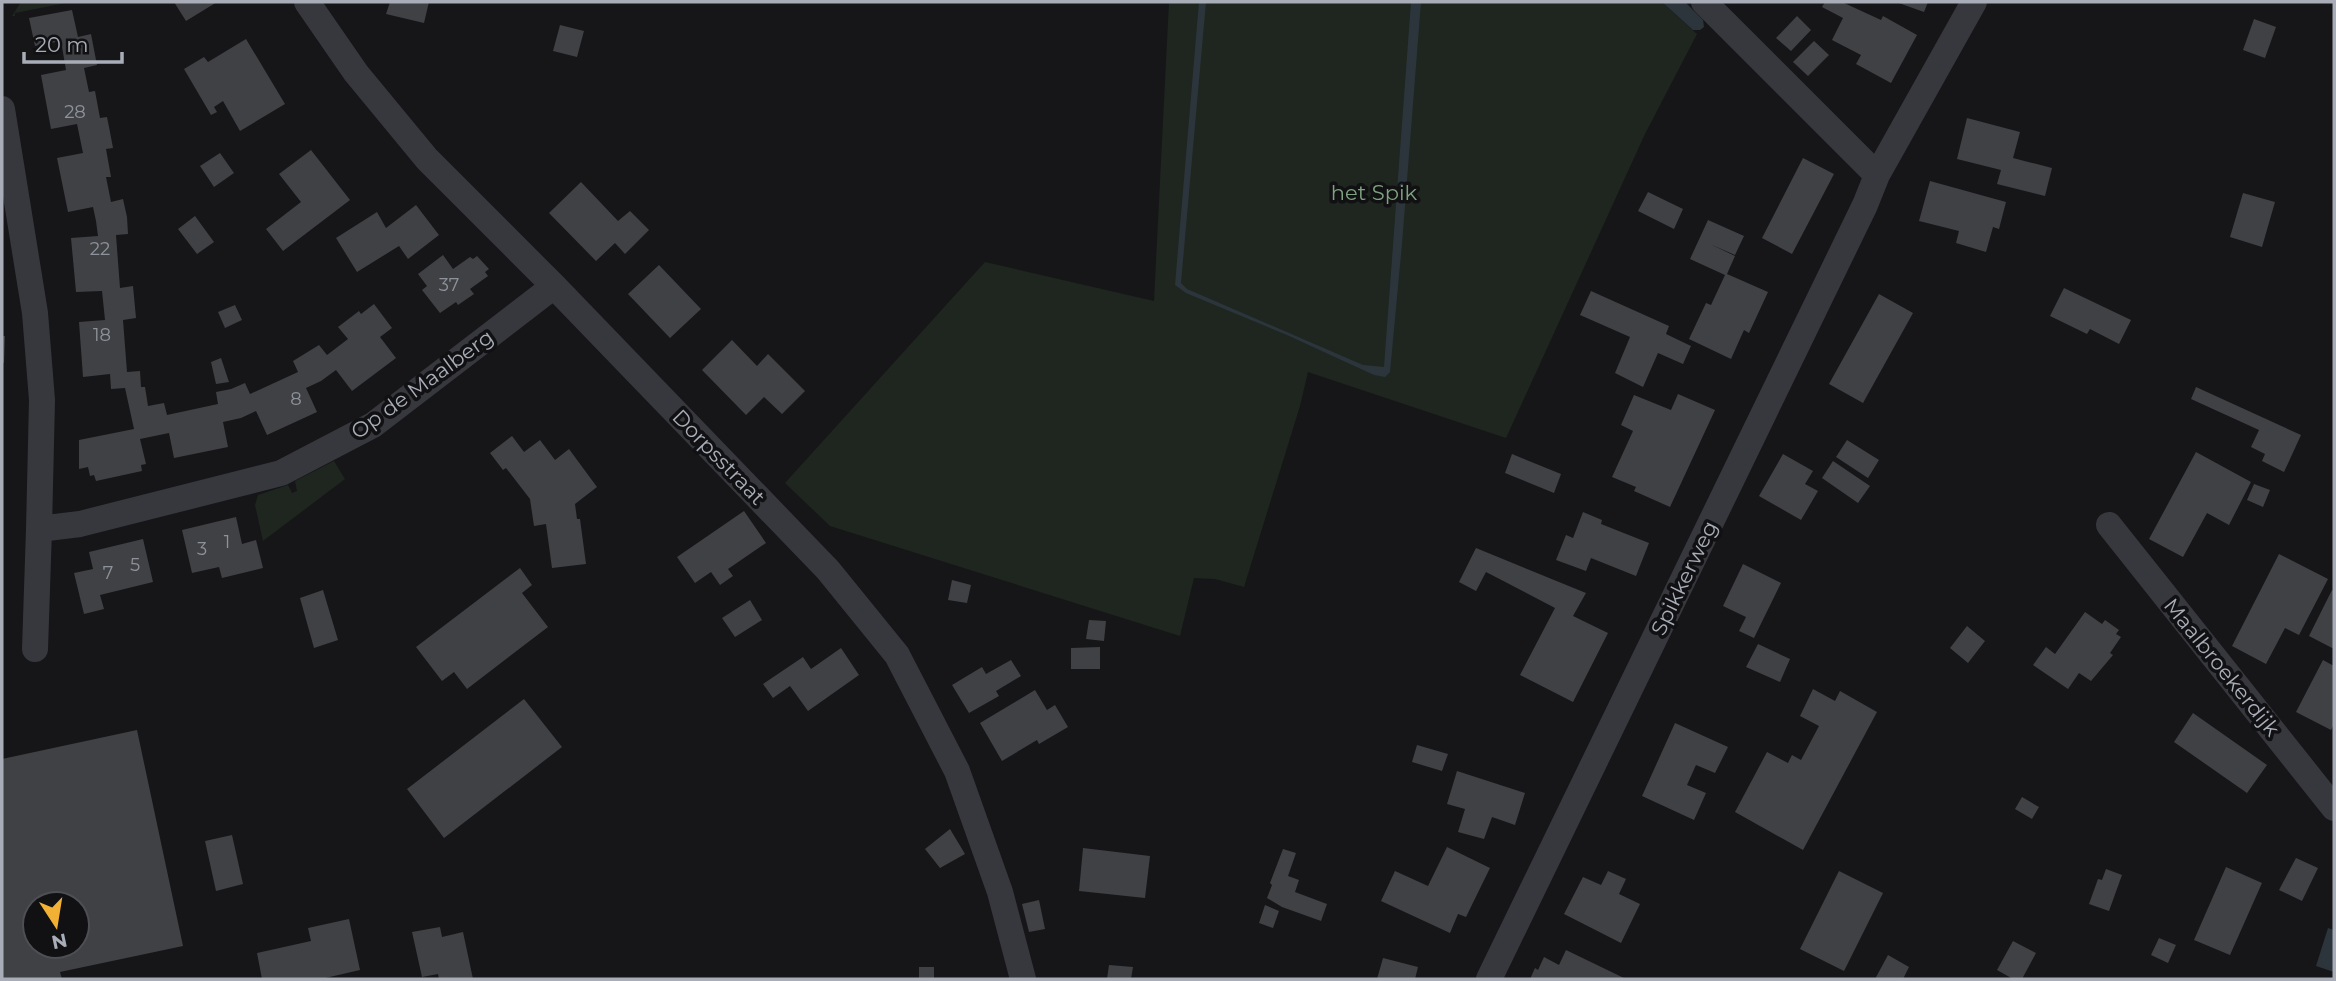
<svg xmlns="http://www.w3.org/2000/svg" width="2336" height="981" viewBox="0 0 2336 981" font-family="Montserrat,sans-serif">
  <rect width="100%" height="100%" fill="#161618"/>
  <path fill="#1e261f" d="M21 2H71L15 13V16H12Z
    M1169 2H1662L1697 34 1645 134 1506 438 1308 372 1300 406 1244 587 1215 579 1194 578 1180 636 830 526 785 483 985 262 1154 301Z
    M334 461 345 479 263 541 255 505 258 495 288 485 292 493 297 491 295 481Z"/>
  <path fill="#2c353c" d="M1199 2H1206L1181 283 1187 289 1363 365 1384 367 1411 2H1421L1402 244 1390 372 1385 377 1374 375 1287 335 1186 293 1175 285Z
    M1662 2H1685L1703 20 1704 27 1700 30H1693Z
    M2328 928 2334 930V972L2316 966Z"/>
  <path fill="#404145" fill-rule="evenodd" d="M174 2H217L186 21Z
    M390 2H429L424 23 386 14Z
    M1825 2H1842L1881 20 1883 16 1917 35 1891 83 1856 64 1861 55 1832 40 1843 18 1822 7Z
    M1896 2H1928L1924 12Z
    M72 10 78 37 91 34 97 65 84 68 89 92 95 91 100 118 107 117 110 132 113 148 106 149 111 177H106L111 202 123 199 127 217 128 234 116 235 120 288 133 286 136 318 123 320 127 372 140 371 141 387H145L148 406 164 403 167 415 218 404 216 392 231 389 245 383 250 394 298 372 293 361 319 345 327 355 348 339 338 327 359 311 361 314 374 304 392 328 380 337 396 358 352 391 336 370 321 381 306 388 317 412 267 435 256 411 241 418 223 422 228 447 174 458 169 433 140 439 146 464 141 465 142 471 96 481 94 475 90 476 88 467 79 469V440L134 429 125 388 111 389 110 374 83 377 79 322 105 320 102 291 76 292 71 238 98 236 96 221 93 207 68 212 57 158 83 153 77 124 51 129 41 75 66 70 61 41 35 46 29 18Z
    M1797 16 1811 30 1791 51 1776 38Z
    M2254 19 2276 27 2265 58 2243 50Z
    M560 25 584 31 577 57 553 51Z
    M246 39 285 104 240 131 223 101 214 107 217 112 211 115 184 69 204 57 208 62Z
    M1814 41 1829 55 1808 76 1793 62Z
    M1967 118 2020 132 2013 158 2052 168 2045 196 1997 184 2001 170 1957 159Z
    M311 150 350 200 283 251 266 229 301 202 279 174Z
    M220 153 234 173 214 187 200 166Z
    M1803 158 1834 174 1792 254 1762 238Z
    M1930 181 2006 202 1999 229 1993 227 1986 252 1956 243 1959 231 1919 221Z
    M581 182 618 221 630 211 649 230 625 254 615 243 596 261 549 213Z
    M1648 192 1683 209 1674 229 1638 211Z
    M2243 193 2275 202 2262 247 2230 237Z
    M416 205 439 235 408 259 399 246 357 272 336 238 377 212 386 228Z
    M195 216 214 242 197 254 178 229Z
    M1708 220 1744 236 1735 255 1710 244 1735 256 1727 274 1768 292 1749 333 1744 330 1731 359 1689 339 1706 303 1711 305 1725 275 1690 259Z
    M443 255 453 269 470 257 473 259 477 256 489 269 485 272 488 276 470 289 474 294 458 305 456 302 440 313 422 290 427 286 418 274Z
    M659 265 701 309 670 338 628 294Z
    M2064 288 2131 320 2119 344 2090 329 2087 334 2050 316Z
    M1591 291 1669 326 1666 334 1691 346 1683 364 1658 353 1643 387 1615 373 1630 337 1580 315Z
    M1879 294 1913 313 1863 403 1829 384Z
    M235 305 242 320 225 328 218 312Z
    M2 336H5L4 363H2Z
    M732 340 757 366 768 354 805 391 782 414 764 397 746 415 702 370Z
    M221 358 229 382 216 384 211 362Z
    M2196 387 2301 435 2284 472 2262 461 2265 454 2251 447 2259 430 2191 399Z
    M1678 394 1715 410 1670 507 1634 491 1636 487 1612 477 1633 431 1621 425 1634 395 1671 410Z
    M512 436 524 452 540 440 555 460 569 449 597 487 575 504 577 519H580L586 564 552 568 546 524 534 526 530 499 506 468 503 470 490 453Z
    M1847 440 1879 460 1868 478 1836 457Z
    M2196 452 2251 482 2229 525 2207 513 2183 557 2149 539Z
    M1512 454 1561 474 1554 493 1505 473Z
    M1783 454 1813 471 1805 484 1818 491 1801 520 1759 496Z
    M1833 461 1870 486 1858 503 1822 478Z
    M2254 484 2270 490 2263 507 2247 500Z
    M744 511 766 543 728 569 733 576 720 585 711 572 695 583 677 557Z
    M1583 512 1602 520 1601 524 1649 543 1636 576 1591 558 1586 571 1556 560 1566 535 1573 538Z
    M236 517 242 544 256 540 263 568 222 578 219 567 192 573 182 530Z
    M143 539 153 582 100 595 104 609 84 614 74 573 93 569 89 552Z
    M1476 548 1586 593 1573 616 1608 633 1573 702 1520 675 1555 608 1486 572 1476 591 1459 582Z
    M2279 554 2328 579 2299 635 2285 628 2266 664 2232 646Z
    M1743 564 1781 583 1754 638 1739 631 1746 617 1723 606Z
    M520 568 532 585 522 593 548 627 467 689 454 672 442 681 416 647Z
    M952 580 971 585 967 603 948 600Z
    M323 590 338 640 314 648 300 598Z
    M2332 590 2334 591V649L2309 636Z
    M750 600 762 620 735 637 722 618Z
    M2085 612 2102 624 2105 620 2119 630 2116 634 2121 637 2110 653 2113 655 2091 681 2079 673 2068 689 2033 665 2046 647 2055 654Z
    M1089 620 1106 621 1104 641 1086 639Z
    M1967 626 1985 641 1968 663 1950 648Z
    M1758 644 1790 659 1780 682 1746 667Z
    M1100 647V669H1071V648Z
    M841 648 859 675 808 711 790 686 773 698 763 684 803 657 811 669Z
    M1011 660 1021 676 996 691 999 696 969 713 952 685 982 667 986 674Z
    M2323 660 2334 666V724L2331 730 2296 712Z
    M1813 689 1835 701 1840 691 1877 712 1803 850 1735 812 1767 752 1788 763 1792 755 1801 760 1819 726 1800 716Z
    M1035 690 1047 710 1055 705 1068 727 1039 744 1037 740 1002 761 980 723Z
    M524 699 562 747 444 838 407 789Z
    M2193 713 2267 765 2247 793 2174 742Z
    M1675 723 1728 747 1715 773 1696 765 1687 785 1706 793 1694 820 1642 796Z
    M137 730 183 946 60 972 62 979H2V759ZM35 904H77V946H35Z
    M1417 745 1448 754 1442 771 1412 762Z
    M1457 771 1525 793 1515 825 1492 817 1484 839 1458 832 1465 809 1447 804Z
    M2022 797 2039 807 2032 819 2015 809Z
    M950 829 965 854 940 868 925 849Z
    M232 835 243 884 216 891 205 841Z
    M1447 847 1490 868 1466 917 1458 914 1450 933 1381 901 1395 871 1428 886Z
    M1083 848 1150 856 1145 898 1079 891Z
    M1283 849 1296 853 1288 876 1299 880 1295 892 1327 904 1321 921 1282 907 1267 898 1272 885 1270 883Z
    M2296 858 2318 868 2302 901 2279 890Z
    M2226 867 2262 883 2230 955 2194 940Z
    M2106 869 2122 875 2109 911 2089 904 2098 879 2102 880Z
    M1608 871 1626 879 1619 894 1640 904 1621 943 1564 914 1583 877 1601 885Z
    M1839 871 1883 893 1844 971 1800 949Z
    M1039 900 1045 929 1029 932 1022 904Z
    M1265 905 1279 911 1273 928 1259 923Z
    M349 919 360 970 321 979H262L257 953 311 941 308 928Z
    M440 927 442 937 463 932 473 979H439L438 974 422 977 412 932Z
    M2159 938 2176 945 2168 963 2151 955Z
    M2013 941 2036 953 2022 979H2013L1997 970Z
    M1566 950 1626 979H1530L1535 968 1538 970 1544 957 1559 965Z
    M1888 955 1909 967 1903 979H1875Z
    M1383 958 1418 967 1415 979H1377Z
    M1109 965 1133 967 1131 979H1107Z
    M919 967H934V979H919Z"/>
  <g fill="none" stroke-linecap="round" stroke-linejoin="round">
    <path stroke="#37383d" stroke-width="26" d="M307 2 356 73 427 159 554 286 828 570 897 655 957 771 1000 892 1023 979
      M1704 2 1877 175
      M2 109 35 313 42 400 39 529 80 524 281 473 373 425 554 286
      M2109 525 2334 808
      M35 649 39 529
      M1489 979 1865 205 1877 175 1974 2"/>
  </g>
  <g text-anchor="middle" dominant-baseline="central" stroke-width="7" stroke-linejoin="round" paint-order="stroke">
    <g font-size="18" fill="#8e929b">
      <text x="75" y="112">28</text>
      <text x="100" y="249">22</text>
      <text x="449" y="285">37</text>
      <text x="102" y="335">18</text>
      <text x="296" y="399">8</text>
      <text x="227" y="542">1</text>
      <text x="202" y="549">3</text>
      <text x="135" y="565">5</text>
      <text x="108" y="573">7</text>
    </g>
    <g font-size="21" fill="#7fa381" stroke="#111113">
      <text x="1374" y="192">het Spik</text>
    </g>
    <g font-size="21" fill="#a8adb8" stroke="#111113">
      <text transform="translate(422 384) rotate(-36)">Op de Maalberg</text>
      <text transform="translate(719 457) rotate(46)">Dorpsstraat</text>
      <text transform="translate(1684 578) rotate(-64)">Spikkerweg</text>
      <text transform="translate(2222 667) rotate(51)">Maalbroekerdijk</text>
    </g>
  </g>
  <rect width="2336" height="981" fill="none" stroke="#a8adb8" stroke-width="7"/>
  <g transform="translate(56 925) rotate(168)"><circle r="33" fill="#111113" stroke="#4d4f55" stroke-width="2"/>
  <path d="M0-5L12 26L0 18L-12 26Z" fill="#f2b134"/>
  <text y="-10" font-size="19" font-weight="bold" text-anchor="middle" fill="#a8adb8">N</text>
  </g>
  <path d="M24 52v10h98v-10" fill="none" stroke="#a8adb8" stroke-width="3.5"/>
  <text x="35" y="52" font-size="21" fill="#a8adb8" stroke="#111113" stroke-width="5" paint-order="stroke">20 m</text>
</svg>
